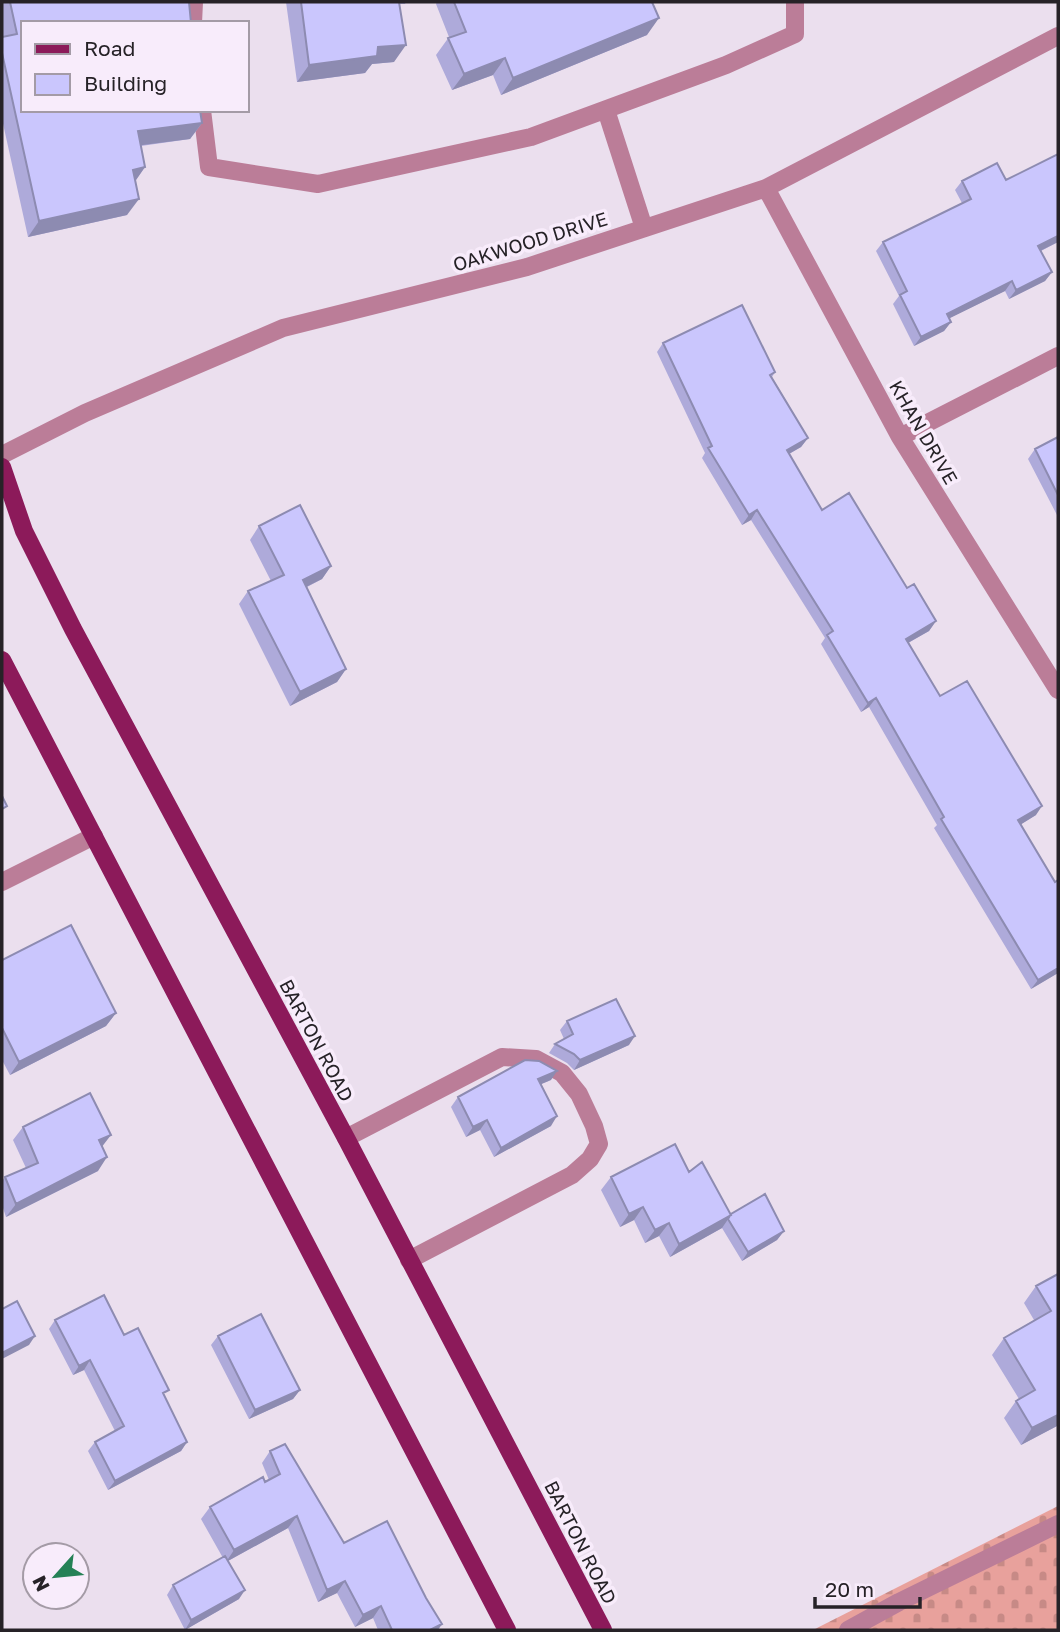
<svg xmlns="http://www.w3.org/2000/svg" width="1060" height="1632" viewBox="0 0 1060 1632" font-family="'Golos Text',sans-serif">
  <defs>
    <pattern id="cemetery-stones" width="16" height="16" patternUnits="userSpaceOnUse" patternTransform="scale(1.75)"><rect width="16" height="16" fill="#e8a19c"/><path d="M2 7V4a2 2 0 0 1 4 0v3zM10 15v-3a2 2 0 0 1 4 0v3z" fill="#c78a86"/></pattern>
  </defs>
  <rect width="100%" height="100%" fill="#ebdfee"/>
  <path fill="url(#cemetery-stones)" d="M1058 1506V1630H813Z"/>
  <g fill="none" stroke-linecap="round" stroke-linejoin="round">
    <path stroke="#bb7d98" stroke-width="18" d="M193 23 194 2
      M202 110 209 167 318 184 531 137 726 65 795 34V2
      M606 110 644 228
      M766 188 900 437 1058 690
      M900 437 1058 356
      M2 455 85 413 283 328 527 267 766 188 1058 36
      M2 882 94 836
      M346 1138 502 1057 536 1059 562 1073 579 1094 594 1126 599 1144 590 1159 572 1175 409 1260
      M848 1630 899 1602 1058 1524"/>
    <path stroke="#8c1a5a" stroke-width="18" d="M2 467 24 531 73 629 346 1138 603 1630
      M2 660 507 1630"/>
  </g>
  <path fill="#aeaada" d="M2 2H189L202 123 190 139 141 146 145 167 135 181 127 215 28 237 2 119V37H3L2 31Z
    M286 2H406L405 4H400L394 62 372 64 365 73 297 82Z
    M437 2H652L647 35 501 95 493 75 452 90 436 55 449 37 436 4Z
    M1006 180 1058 242 1041 251 1052 272 1045 281 1009 299 1005 291 949 318 951 322 944 331 914 346 893 304 899 296 876 251 883 242 962 203 955 190 962 181Z
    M663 343 775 372 772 377 808 438 801 447 789 454 822 510 907 588 936 621 929 631 908 643 940 696 1036 815 1021 824 1058 973 1031 989 934 828 937 825 869 707 861 712 821 644 825 638 751 520 742 525 702 458 705 453 657 352Z
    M1058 437V517L1028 459 1035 449Z
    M259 526 331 566 322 579 307 587 346 669 337 682 290 706 239 604 248 591 271 581 250 540Z
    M2 960 116 1013 106 1026 10 1075 2 1060Z
    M567 1021 629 1045 574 1070 567 1063 549 1053 555 1044 564 1039 560 1030Z
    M551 1080 541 1084 551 1126 494 1157 480 1130 466 1137 451 1107 458 1097Z
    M23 1127 102 1147 98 1171 6 1217 2 1205V1181L5 1177 26 1168 13 1140Z
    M689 1172 731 1214 784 1231 777 1240 742 1261 722 1228 670 1257 659 1236 645 1243 634 1220 620 1227 601 1190 611 1177Z
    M1058 1274V1428L1057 1426 1021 1445 1004 1418 1016 1401 1019 1399 992 1355 1004 1338 1034 1320 1024 1303 1036 1286Z
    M55 1320 124 1335 164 1397 187 1442 181 1451 108 1490 88 1451 95 1442 115 1431 84 1370 73 1375 49 1329Z
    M218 1336 300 1390 293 1399 249 1419 211 1345Z
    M270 1451 344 1543 438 1630H378L373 1618 355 1627 337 1593 318 1602 288 1528 228 1561 239 1599 185 1630 167 1595 173 1585 223 1558 201 1519 210 1507 269 1480 262 1463Z"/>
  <path fill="#8d8bb1" d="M659 18 647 35 501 95 513 78Z
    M406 45 394 62 372 64 365 73 297 82 309 65 378 47Z
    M505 58 493 75 452 90 464 74Z
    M202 123 190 139 127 147 138 131Z
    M145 167 134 183 133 170Z
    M139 199 127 215 28 237 39 221Z
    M1058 236V242L1032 255 1038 246Z
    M1052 272 1045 281 1009 299 1016 290Z
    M1012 281 1005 291 940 323 947 314Z
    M951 322 944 331 914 346 921 337Z
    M808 438 801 447 780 459 787 450Z
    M757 510 751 520 742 525 749 515Z
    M331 566 322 579 294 593 303 580Z
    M936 621 929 631 899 648 906 639Z
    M346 669 337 682 290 706 300 692Z
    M876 698 869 707 861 712 868 703Z
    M1042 806 1036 815 1012 830 1018 820Z
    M1058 968V973L1031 989 1038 980Z
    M116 1013 106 1026 10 1075 19 1062Z
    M635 1036 629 1045 574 1070 580 1060Z
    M557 1071 551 1080 532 1088 538 1079Z
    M557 1116 551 1126 494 1157 501 1148Z
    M487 1120 480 1130 466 1137 473 1127Z
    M111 1135 101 1148 99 1140Z
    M107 1157 98 1171 6 1217 16 1204Z
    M643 1207 634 1220 620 1227 629 1214Z
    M731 1215 722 1228 670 1257 679 1244Z
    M669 1223 659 1236 645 1243 655 1230Z
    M784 1231 777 1240 742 1261 748 1252Z
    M35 1336 29 1345 2 1359V1353Z
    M90 1360 84 1370 73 1375 79 1366Z
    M300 1390 293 1399 249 1419 255 1410Z
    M1058 1415 1057 1426 1021 1445 1032 1428Z
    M187 1442 181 1451 108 1490 115 1481Z
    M297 1516 288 1528 226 1562 234 1550Z
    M345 1581 337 1593 318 1602 327 1590Z
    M245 1590 239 1599 185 1630 191 1620Z
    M381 1606 373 1618 355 1627 363 1615Z
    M442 1624 438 1630H430Z"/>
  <path fill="#cac6fd" stroke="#8d8bb1" stroke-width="2" d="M10 2H189L191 23H23V110H200L202 123 138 131 145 167 133 170 139 199 39 221 2 53V37L17 34Z
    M301 2H399L406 45 378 47 377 56 309 65Z
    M454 2H652L659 18 513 78 505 58 464 74 448 38 466 32Z
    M1058 154V236L1038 246 1052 272 1016 290 1012 281 947 314 951 322 921 337 900 295 907 291 883 242 971 199 962 181 997 163 1006 180Z
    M742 305 775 372 770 375 808 438 787 450 822 510 849 493 907 588 914 584 936 621 906 639 940 696 967 681 1042 806 1018 820 1055 882 1058 880V968L1038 980 941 819 944 817 876 698 868 703 827 635 833 631 757 510 749 515 708 448 712 446 663 343Z
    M1058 437V495L1035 449Z
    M300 505 331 566 303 580 346 669 300 692 248 591 284 575 259 526Z
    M2 796 7 806 2 809Z
    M71 925 116 1013 19 1062 2 1028V960Z
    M616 999 635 1036 580 1060 574 1054 555 1044 573 1034 567 1021Z
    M525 1060 539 1061 557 1071 538 1079 557 1116 501 1148 487 1120 473 1127 458 1097Z
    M90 1093 111 1135 99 1140 107 1157 16 1204 5 1177 38 1163 23 1127Z
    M675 1144 689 1172 702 1162 731 1215 679 1244 669 1223 655 1230 643 1207 629 1214 611 1177Z
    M765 1194 784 1231 748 1252 728 1219 731 1214Z
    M1058 1274V1415L1032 1428 1016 1401 1035 1390 1004 1338 1051 1311 1036 1286Z
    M104 1295 124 1335 138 1328 169 1390 163 1393 187 1442 115 1481 95 1442 124 1426 90 1360 79 1366 55 1320Z
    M17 1301 35 1336 2 1353V1309Z
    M261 1314 300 1390 255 1410 218 1336Z
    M285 1444 344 1543 387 1521 426 1598 442 1624 430 1630H392L381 1606 363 1615 345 1581 327 1590 297 1516 234 1550 210 1507 263 1477 265 1482 280 1474 270 1451Z
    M225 1556 245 1590 191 1620 173 1585Z"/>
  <g text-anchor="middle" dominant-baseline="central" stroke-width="7" stroke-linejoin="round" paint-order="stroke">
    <g font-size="19" fill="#262227" stroke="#f8ecfb">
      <text transform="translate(530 241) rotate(-17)">OAKWOOD DRIVE</text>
      <text transform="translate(924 432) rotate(60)">KHAN DRIVE</text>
      <text transform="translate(317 1040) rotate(62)">BARTON ROAD</text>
      <text transform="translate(581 1542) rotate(63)">BARTON ROAD</text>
    </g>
  </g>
  <rect width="1060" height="1632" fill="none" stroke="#262227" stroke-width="7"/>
  <rect x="21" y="21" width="228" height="91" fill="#f8ecfb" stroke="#a49ba6" stroke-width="2"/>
  <rect x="35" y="44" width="35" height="10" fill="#8c1a5a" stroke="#a49ba6" stroke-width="2"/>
  <text x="84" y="56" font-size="21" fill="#262227">Road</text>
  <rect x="35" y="74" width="35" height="21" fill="#cac6fd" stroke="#a49ba6" stroke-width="2"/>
  <text x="84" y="91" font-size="21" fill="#262227">Building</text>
  <g transform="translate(56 1576) rotate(243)"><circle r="33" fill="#f8ecfb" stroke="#a49ba6" stroke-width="2"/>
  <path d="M0-5L12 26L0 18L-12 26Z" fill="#258156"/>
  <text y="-10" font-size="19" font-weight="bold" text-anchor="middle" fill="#262227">N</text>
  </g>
  <path d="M815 1597v10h105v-10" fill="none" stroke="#262227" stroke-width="3.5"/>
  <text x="825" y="1597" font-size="21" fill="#262227" stroke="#f8ecfb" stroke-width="5" paint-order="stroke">20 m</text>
</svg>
